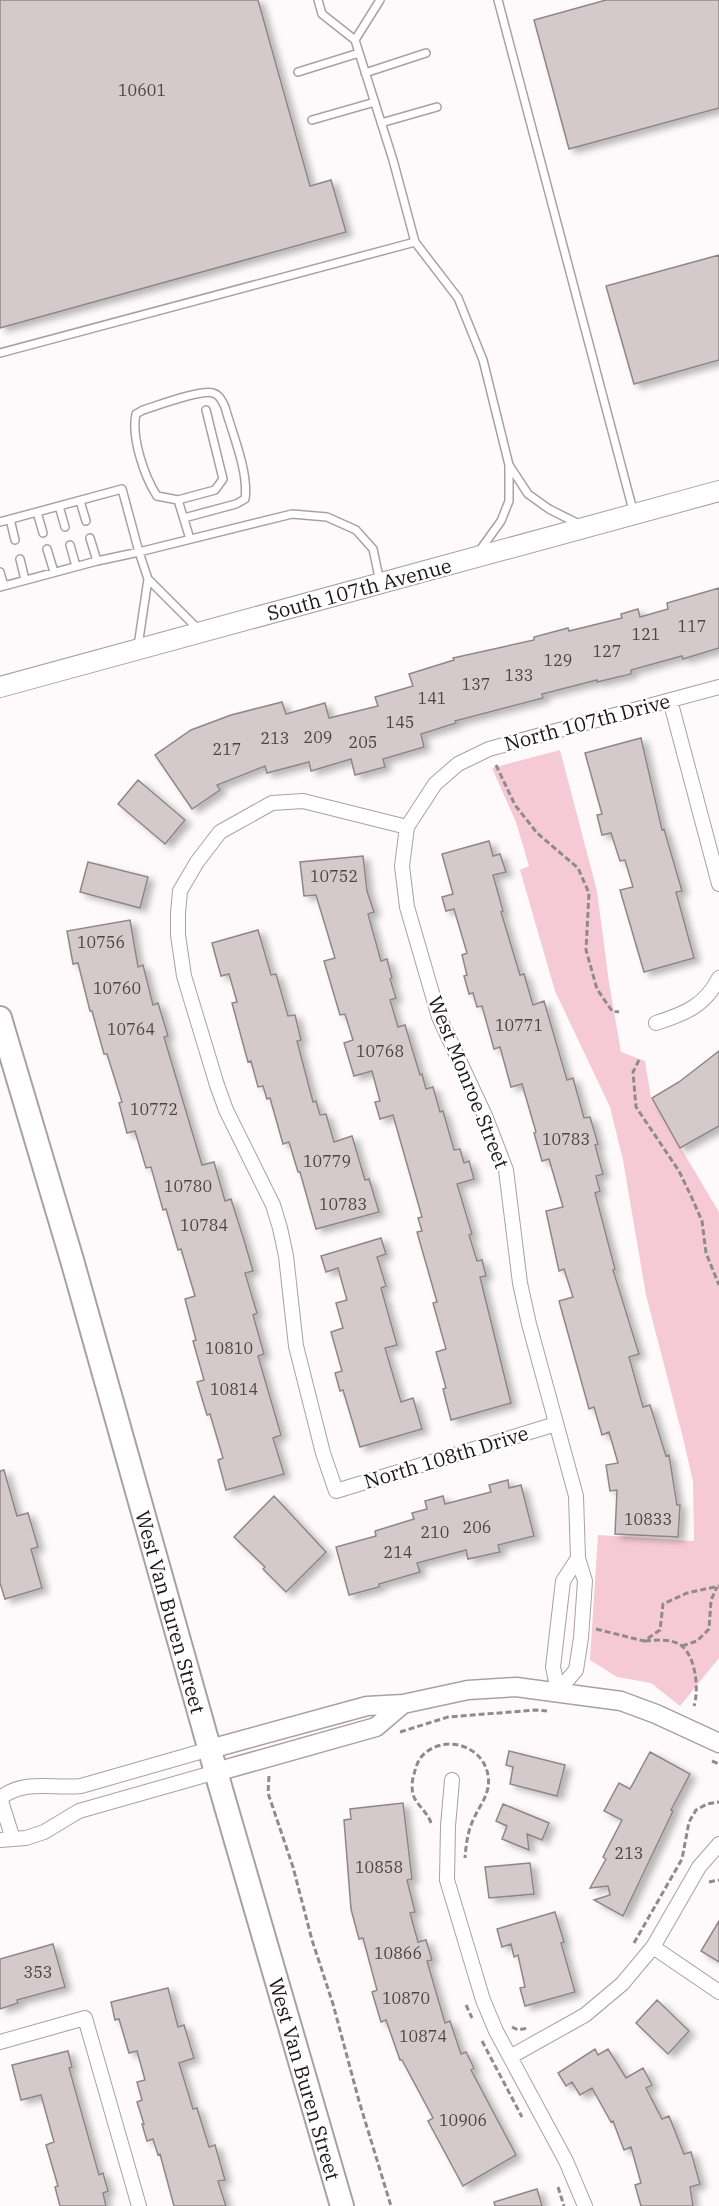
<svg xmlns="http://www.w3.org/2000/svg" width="719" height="2206" viewBox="0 0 719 2206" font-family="'IBM Plex Serif',serif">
  <defs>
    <filter id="shadow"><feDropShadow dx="6" dy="4" stdDeviation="3" flood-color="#0004"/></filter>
  </defs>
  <rect width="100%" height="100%" fill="#fefafb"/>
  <path fill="#f6c9d6" d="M560 750 597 891 609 983 621 1052 645 1061 651 1098 719 1212V1658L680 1706 651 1683 617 1677 590 1660 598 1535 694 1541 693 1482 684 1442 646 1295 623 1160 610 1107 555 991 520 870 529 866 516 822 492 768Z"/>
  <path fill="#d4cacc" stroke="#908689" stroke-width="1.5" filter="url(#shadow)" d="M0 0H258L310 186 331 180 346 232 0 328Z
    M606 0H719V108L569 149 534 20Z
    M719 255V360L634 384 606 286Z
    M719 588V648L683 659 682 656 631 670V674L597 682V680L542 694 543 698 455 721 456 723 421 734 424 747 383 759 385 767 355 775 351 759 311 771 309 762 267 773 265 766 217 785 220 790 192 809 155 755 191 730 231 715 282 702 286 714 325 703 329 718 378 706 375 697 413 686 409 674 454 660 453 658 534 640V637L568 628 569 631 622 618 621 614 638 609 640 617 668 609 667 603Z
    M641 738 662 830 664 829 682 891 676 892 694 958 644 972 620 890 633 887 625 860 620 861 611 833 602 835 597 815 602 814 585 753Z
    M138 780 185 820 165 844 118 804Z
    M489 841 493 856 500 854 506 872 493 875 503 911 501 912 520 975 524 974 533 1005 544 1001 567 1080 573 1078 584 1118 590 1117 598 1144 595 1145 603 1174 596 1176 600 1191 595 1193 615 1269 613 1270 639 1354 629 1357 643 1407 650 1405 666 1456 669 1455 677 1505H680L678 1537 615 1534 617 1490 610 1491 606 1465 618 1463 609 1432 602 1435 594 1407 589 1409 559 1301 573 1297 564 1269 559 1271 546 1211 563 1207 549 1159 542 1161 534 1133 536 1132 522 1084 511 1087 500 1047 494 1049 482 1006 477 1007 473 993 469 994 464 976 467 975 462 955 467 953 454 909 446 911 442 897 453 894 442 854Z
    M363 856 367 891 374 912 368 914 381 961 387 959 392 978 390 979 396 998 390 1000 398 1027 405 1025 420 1075 422 1074 426 1089 433 1087 440 1112 443 1111 454 1150 460 1149 464 1163 469 1161 474 1179 457 1184 472 1234 469 1235 477 1261 482 1260 486 1276 480 1277 511 1403 451 1420 443 1389 446 1388 436 1352 446 1349 433 1303 437 1302 417 1232 422 1231 418 1218 422 1217 393 1115 380 1119 375 1102 380 1101 372 1071 354 1076 344 1043 353 1040 345 1014 340 1015 324 961 335 958 316 895 304 896 300 862Z
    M88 862 148 877 140 908 80 892Z
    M130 920 138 967 143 965 153 1005 158 1003 168 1036 164 1037 202 1165 214 1162 225 1201 231 1199 244 1240 253 1271 245 1273 257 1313 253 1315 264 1354 258 1356 281 1435 273 1438 284 1474 226 1490 218 1460 223 1458 210 1414 207 1415 197 1382 204 1380 193 1341 196 1340 185 1299 195 1296 181 1249 178 1250 166 1209 163 1210 151 1167 146 1168 135 1131 127 1133 119 1103 122 1102 107 1054H104L92 1011H90L78 963 73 964 67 931Z
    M258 930 271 975 276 974 288 1016 295 1015 301 1040 297 1041 313 1102 316 1101 320 1115 326 1114 334 1142 352 1136 365 1180 369 1179 379 1212 316 1229 300 1172H298L289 1142 283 1144 270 1098 267 1099 263 1086 258 1087 251 1061 248 1062 232 1003 237 1002 229 974 221 976 212 943Z
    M719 1051V1126L680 1148 652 1098 679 1082Z
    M381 1238 386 1254 377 1257 386 1286 381 1288 397 1345 385 1348 401 1402 413 1398 422 1429 360 1447 343 1390 340 1391 335 1373 342 1371 331 1332 343 1328 336 1303 347 1300 338 1268 326 1272 321 1256Z
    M4 1470 17 1516 28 1513 38 1547 31 1549 42 1588 5 1599 0 1583V1471Z
    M508 1480 509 1488 521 1485 534 1536 498 1545 500 1552 468 1559 466 1550 417 1563 420 1572 379 1584V1587L349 1595 336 1547 376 1536 375 1531 414 1519 412 1513 427 1509 425 1501 443 1496 445 1504 491 1492 489 1485Z
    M274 1496 326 1552 286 1592 263 1569 265 1567 234 1537Z
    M509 1751 565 1765 557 1796 510 1784 513 1767 506 1765Z
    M650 1752 690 1774 671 1810 673 1811 623 1916 594 1900 610 1895 608 1886 590 1888 606 1859 603 1857 622 1820 604 1811 619 1783 630 1789Z
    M403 1803 412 1879 407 1880 415 1912 410 1913 418 1942 426 1940 432 1960 427 1961 445 2023 450 2021 461 2054 466 2052 474 2068 471 2070 516 2155 463 2186 428 2121 433 2118 402 2060H400L386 2020 381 2022 372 1992 377 1990 363 1938 359 1939 351 1909 344 1820 351 1819 350 1809Z
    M503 1804 549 1823 542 1840 527 1834 529 1850 502 1839 507 1826 496 1821Z
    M530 1863 534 1894 489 1898 485 1867Z
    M555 1912 564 1942 561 1943 575 1992 525 2006 520 1988 525 1987 518 1955 514 1957 511 1944 502 1947 497 1929Z
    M719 1921V1962L701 1951Z
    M53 1944 65 1987 17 2000 18 2003 0 2009V1959Z
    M168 1988 178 2027 184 2025 194 2058 179 2063 193 2109 197 2108 209 2147 215 2145 225 2180 218 2181 226 2206H174L160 2154 158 2155 153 2139 147 2141 142 2124H144L137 2102 142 2100 137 2082 145 2080 137 2051 129 2053 119 2019 115 2020 111 2002Z
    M657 2000 689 2031 668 2054 636 2023Z
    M595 2049 598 2055 608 2049 626 2078 643 2068 652 2085 646 2088 662 2119 669 2116 684 2154 691 2152 700 2184 690 2187 693 2206H641L635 2185 641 2183 631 2147 624 2150 613 2121 611 2122 592 2088 580 2095 572 2082 566 2086 558 2073Z
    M68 2051 72 2067 69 2068 99 2175 103 2173 108 2191 103 2193 106 2206H60L55 2187 58 2186 46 2145 54 2142 41 2095 21 2100 12 2065Z
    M537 2189 542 2206H495L494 2202Z"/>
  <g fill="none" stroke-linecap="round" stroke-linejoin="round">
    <defs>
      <path id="service" d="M318 0 322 14 355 40 393 160 415 242 458 298 483 360 509 465V501L501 521 478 553
        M498 0 634 514
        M355 40 380 0
        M298 72 359 53
        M365 73 426 53
        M312 120 375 102
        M381 123 437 107
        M0 353 415 242
        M509 465 528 494 549 509 579 524
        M178 500 157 496C144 476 131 437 136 414L143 410C156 406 202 389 213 393 220 395 222 401 225 407 232 433 249 472 245 499L236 504 184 518
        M80 501 86 521
        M59 506 65 527
        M37 512 43 533
        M10 519 15 540
        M0 522 122 489 139 552 292 514 327 517 356 530 373 549 380 582
        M90 538 97 561
        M190 539 178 500 215 490 223 479 206 410
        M70 545 76 566
        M47 549 54 572
        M20 559 25 580
        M0 572 4 586
        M148 579 199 630
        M0 587 97 561 139 552 148 579 138 646"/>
      <path id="minor" d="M670 700 719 884
        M407 827 303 801 272 803 220 832 197 862 180 891 178 913V935L184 976 217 1085 226 1110 273 1205 280 1228 286 1256 296 1346 323 1453 336 1491 556 1424
        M656 1023C684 1014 705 1006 719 978
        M558 1691 576 1670 581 1638 585 1581 578 1558 576 1496 529 1324 520 1283 506 1170 486 1118 439 1017 407 907 402 866 407 827 435 784 458 764 489 749 719 687
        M558 1691 553 1667 563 1581 578 1558
        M452 1780 448 1826 447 1880 483 2000 496 2031 566 2161 585 2206
        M0 1798C25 1779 51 1789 81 1786L210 1749
        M0 1798 13 1839
        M0 1840 26 1838 44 1832 79 1811 216 1772
        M653 1947 719 1992
        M0 2042 85 2018 139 2206
        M510 2057 585 2015 622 1984 653 1947 699 1867 719 1844"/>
      <path id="tertiary" d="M210 1749 367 1706 403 1704 468 1690 516 1687 621 1701 656 1714 719 1743
        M216 1772 376 1727 403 1704"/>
      <path id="secondary" d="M0 687 719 491"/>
      <g id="primary">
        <path id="s1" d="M0 1018 72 1260 216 1772 342 2206"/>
      </g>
    </defs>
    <use href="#service" stroke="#aaa0a2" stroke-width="10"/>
    <use href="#minor" stroke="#aaa0a2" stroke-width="16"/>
    <use href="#tertiary" stroke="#aaa0a2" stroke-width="21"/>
    <use href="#secondary" stroke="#aaa0a2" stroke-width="22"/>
    <use href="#primary" stroke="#aaa0a2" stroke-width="26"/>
    <path stroke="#8f8b8c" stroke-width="3" stroke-dasharray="6 3" stroke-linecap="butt" d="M496 765 515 805 537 833 578 868 589 893 586 950 597 989 612 1011 619 1012
      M639 1060 633 1072 636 1107 679 1171 691 1196 702 1221 706 1253 719 1285
      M596 1629 644 1641 660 1630 663 1604 687 1593 719 1586
      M645 1641C657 1640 673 1638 683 1647 696 1659 699 1690 694 1706
      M682 1646 697 1641 709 1629 711 1600 717 1587
      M400 1732 448 1717 536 1710 547 1711
      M712 1761 719 1764
      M269 1776 268 1793 293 1867 312 1940 333 2004 359 2101 391 2206
      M431 1823C428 1813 418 1806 414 1797 411 1790 412 1780 414 1774 416 1767 418 1759 424 1754 446 1734 483 1746 488 1775 491 1793 481 1803 474 1818 468 1830 466 1844 465 1858
      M709 1882 719 1880
      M634 1943 682 1859 689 1822 696 1810 707 1804 719 1802
      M466 2005 472 2018
      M512 2027 518 2030 528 2028
      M482 2041 522 2117
      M558 2187 564 2206"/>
    <use href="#service" stroke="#fff" stroke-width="7"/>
    <use href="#minor" stroke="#fff" stroke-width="14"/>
    <use href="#tertiary" stroke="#fff" stroke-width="18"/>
    <use href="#secondary" stroke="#fff" stroke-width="20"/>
    <use href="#primary" stroke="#fff" stroke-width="22"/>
  </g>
  <g text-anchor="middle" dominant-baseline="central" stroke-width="4.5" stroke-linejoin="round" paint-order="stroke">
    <g font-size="16" fill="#4a4446">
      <text x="142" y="90">10601</text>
      <text x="692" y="626">117</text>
      <text x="646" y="634">121</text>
      <text x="607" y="651">127</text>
      <text x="558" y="660">129</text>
      <text x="519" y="675">133</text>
      <text x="476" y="684">137</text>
      <text x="432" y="698">141</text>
      <text x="400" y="722">145</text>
      <text x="318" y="737">209</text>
      <text x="275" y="738">213</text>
      <text x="363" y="742">205</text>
      <text x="227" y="749">217</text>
      <text x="334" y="876">10752</text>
      <text x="101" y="942">10756</text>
      <text x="117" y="988">10760</text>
      <text x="519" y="1025">10771</text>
      <text x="131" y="1029">10764</text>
      <text x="380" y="1051">10768</text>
      <text x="154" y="1109">10772</text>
      <text x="566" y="1139">10783</text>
      <text x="327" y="1161">10779</text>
      <text x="188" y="1186">10780</text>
      <text x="343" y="1204">10783</text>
      <text x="204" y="1225">10784</text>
      <text x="229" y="1348">10810</text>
      <text x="234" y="1389">10814</text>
      <text x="648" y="1519">10833</text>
      <text x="477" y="1527">206</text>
      <text x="435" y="1532">210</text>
      <text x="398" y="1552">214</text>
      <text x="629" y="1853">213</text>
      <text x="379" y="1867">10858</text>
      <text x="398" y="1953">10866</text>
      <text x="38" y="1972">353</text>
      <text x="406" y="1998">10870</text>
      <text x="423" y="2036">10874</text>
      <text x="463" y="2120">10906</text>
    </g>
    <g font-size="20" fill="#1c1819" stroke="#fff">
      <text transform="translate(359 589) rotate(-15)">South 107th Avenue</text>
      <text transform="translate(587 722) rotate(-15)">North 107th Drive</text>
      <text transform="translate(469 1082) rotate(68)">West Monroe Street</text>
      <text transform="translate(446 1457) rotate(-17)">North 108th Drive</text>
      <text stroke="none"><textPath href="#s1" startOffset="618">West Van Buren Street</textPath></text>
      <text stroke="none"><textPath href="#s1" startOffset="1104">West Van Buren Street</textPath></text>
    </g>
  </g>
</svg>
